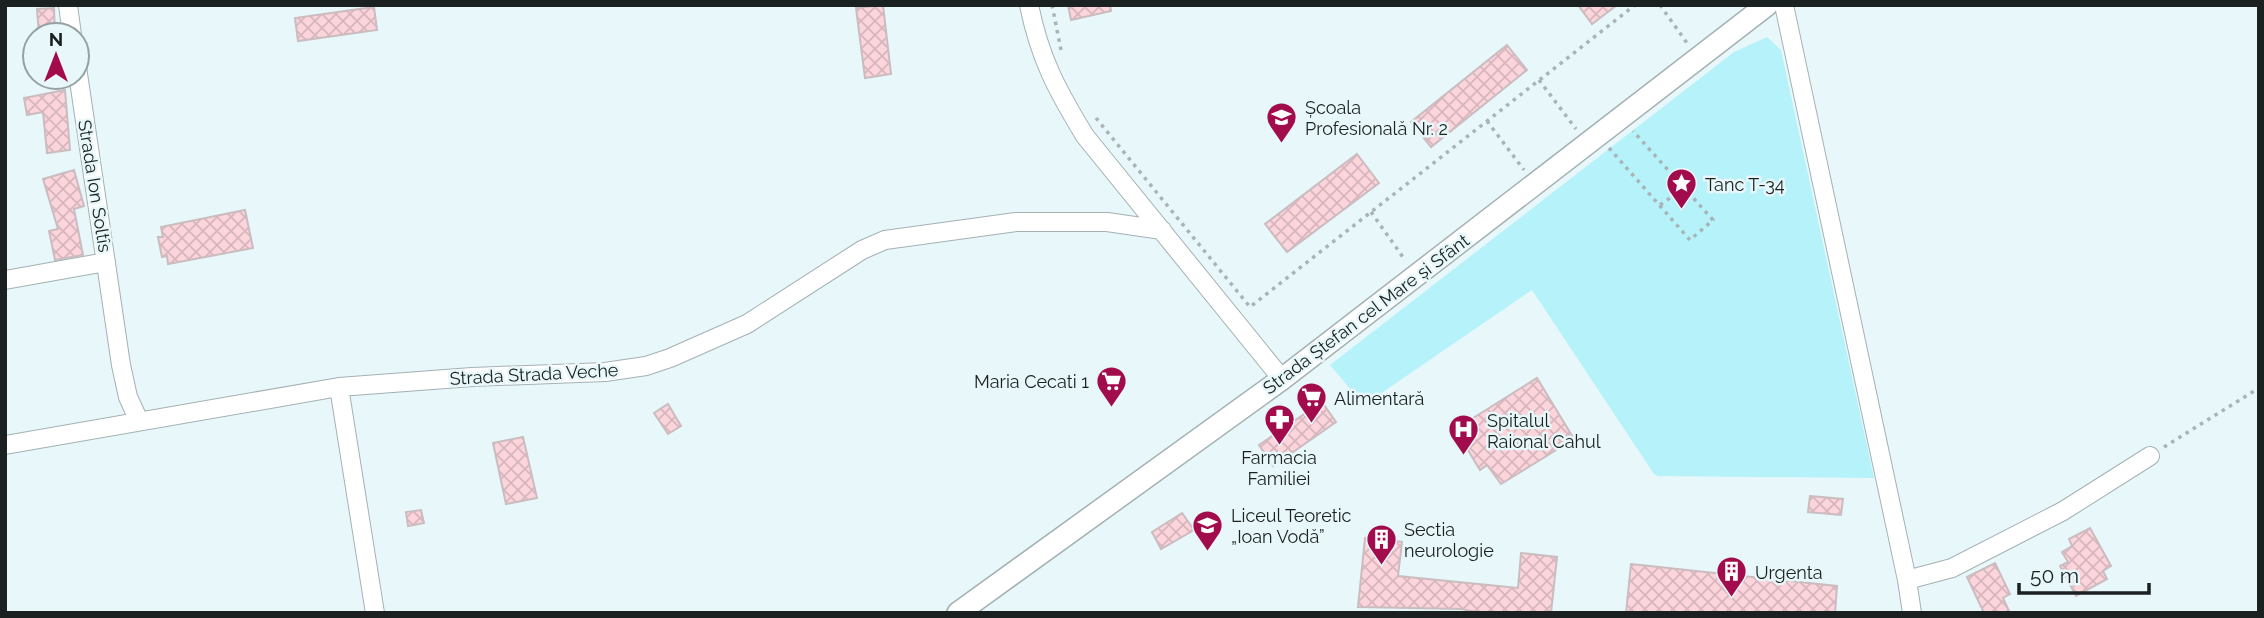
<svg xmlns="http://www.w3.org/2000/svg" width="2264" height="618" viewBox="0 0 2264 618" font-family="Raleway,sans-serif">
  <defs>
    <pattern id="building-cross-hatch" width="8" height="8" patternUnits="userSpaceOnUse" patternTransform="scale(1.75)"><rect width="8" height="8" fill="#fbd4dc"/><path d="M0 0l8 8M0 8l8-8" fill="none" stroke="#d7b6bc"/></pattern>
  </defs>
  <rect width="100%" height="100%" fill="#e8f7f9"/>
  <path fill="#b5f2fa" d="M1767 37 1781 50 1874 478 1658 476 1654 474 1532 290 1364 405 1330 365 1734 52Z"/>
  <path fill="url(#building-cross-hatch)" stroke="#cabcbf" stroke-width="2" d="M883 5 891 74 865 78 856 8Z
    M1068 5H1110L1111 11 1071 20Z
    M1578 5H1617L1592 24Z
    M374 7 377 30 298 41 295 18Z
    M54 8 55 35H39L37 9Z
    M1507 45 1527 70 1431 147 1411 122Z
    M65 90 70 150 47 153 43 112 27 115 24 98Z
    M1357 154 1379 183 1287 252 1265 224Z
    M74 170 84 206 74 209 83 255 55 260 49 231 58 229 43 179Z
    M245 210 253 248 168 264 167 256 162 257 158 237H163L161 227Z
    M1537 378 1574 439 1501 484 1487 465 1480 470 1463 442 1470 438 1462 425Z
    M1322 402 1336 422 1273 466 1259 445Z
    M668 404 681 426 668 434 654 413Z
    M523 437 537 498 506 504 493 443Z
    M1810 496 1843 499 1841 515 1808 512Z
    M421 510 424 523 408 526 406 512Z
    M1182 513 1194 530 1161 549 1152 532Z
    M2090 528 2111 566 2103 571 2107 579 2076 596 2060 566 2068 562 2062 552 2072 546 2069 539Z
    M1365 538 1402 542 1398 576 1518 588 1521 553 1557 557 1551 613H1480L1462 609 1358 607Z
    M1995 563 2010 594 2003 598 2010 613H1984L1967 577Z
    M1631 564 1837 586 1835 613H1626Z"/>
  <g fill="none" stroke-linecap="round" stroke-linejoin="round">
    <defs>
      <path id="minor" d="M68 5 72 35
        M1029 5C1040 59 1057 90 1085 136L1282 379
        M1784 5 1907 580 1912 613
        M77 67 121 365 128 397 139 421
        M5 280 106 262
        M339 387 375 613
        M5 445 339 387 472 377 605 372 646 366 670 358 747 324 862 250 885 240 1016 222H1107L1162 230
        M1907 580 1952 568 2063 511 2150 456"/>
      <path id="major" d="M958 613 1282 379 1767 5"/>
    </defs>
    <use href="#minor" stroke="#a4b1b3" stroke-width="20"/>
    <use href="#major" stroke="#a4b1b3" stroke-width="24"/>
    <path stroke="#a8b4b6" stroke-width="3.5" stroke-dasharray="3.5 5" stroke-linecap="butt" d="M1052 5 1061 50
      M1660 5 1687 43
      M1539 80 1576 129
      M1096 118 1250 307 1635 5
      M1487 121 1524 170
      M1609 148 1690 240 1713 220 1633 131
      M1660 205 1684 188
      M1371 212 1405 260
      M2164 447 2259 388"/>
    <use href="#minor" stroke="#fff" stroke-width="18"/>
    <use href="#major" stroke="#fff" stroke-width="21"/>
  </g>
  <defs>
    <symbol id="university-pin" viewBox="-11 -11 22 30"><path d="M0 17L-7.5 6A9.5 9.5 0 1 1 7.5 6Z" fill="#a20b4c" stroke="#e8f7f9"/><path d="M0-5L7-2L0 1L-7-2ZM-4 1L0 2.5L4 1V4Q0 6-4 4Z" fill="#fff"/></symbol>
    <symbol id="sight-pin" viewBox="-11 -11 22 30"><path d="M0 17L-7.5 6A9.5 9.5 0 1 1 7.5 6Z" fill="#a20b4c" stroke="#e8f7f9"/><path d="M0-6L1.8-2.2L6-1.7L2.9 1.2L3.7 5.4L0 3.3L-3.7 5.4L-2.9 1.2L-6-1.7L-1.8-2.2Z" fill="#fff"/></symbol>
    <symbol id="supermarket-pin" viewBox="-11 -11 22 30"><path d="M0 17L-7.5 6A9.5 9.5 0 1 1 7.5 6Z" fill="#a20b4c" stroke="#e8f7f9"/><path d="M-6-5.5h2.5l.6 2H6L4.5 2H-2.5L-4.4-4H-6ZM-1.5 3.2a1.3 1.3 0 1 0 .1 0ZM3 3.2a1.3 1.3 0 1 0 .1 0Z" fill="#fff"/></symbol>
    <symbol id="pharmacy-pin" viewBox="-11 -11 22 30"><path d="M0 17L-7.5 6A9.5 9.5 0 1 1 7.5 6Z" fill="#a20b4c" stroke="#e8f7f9"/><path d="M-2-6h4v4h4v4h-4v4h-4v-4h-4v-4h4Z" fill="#fff"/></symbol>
    <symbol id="hospital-pin" viewBox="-11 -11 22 30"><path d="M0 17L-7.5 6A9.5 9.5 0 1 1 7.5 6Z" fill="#a20b4c" stroke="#e8f7f9"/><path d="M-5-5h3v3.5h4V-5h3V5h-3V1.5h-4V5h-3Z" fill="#fff"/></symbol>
    <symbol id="school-pin" viewBox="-11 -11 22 30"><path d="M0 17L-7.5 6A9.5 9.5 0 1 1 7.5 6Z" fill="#a20b4c" stroke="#e8f7f9"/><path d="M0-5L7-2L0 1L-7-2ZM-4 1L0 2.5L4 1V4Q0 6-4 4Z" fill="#fff"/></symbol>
    <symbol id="building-pin" viewBox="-11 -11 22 30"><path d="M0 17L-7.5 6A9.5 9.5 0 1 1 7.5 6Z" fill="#a20b4c" stroke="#e8f7f9"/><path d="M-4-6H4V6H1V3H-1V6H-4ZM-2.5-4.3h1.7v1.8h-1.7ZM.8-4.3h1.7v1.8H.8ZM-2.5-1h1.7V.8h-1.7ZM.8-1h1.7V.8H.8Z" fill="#fff"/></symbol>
  </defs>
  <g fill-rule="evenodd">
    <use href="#university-pin" x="1264" y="100" width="35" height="47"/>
    <use href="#sight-pin" x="1664" y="166" width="35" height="47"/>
    <use href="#supermarket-pin" x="1094" y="364" width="35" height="47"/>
    <use href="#supermarket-pin" x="1294" y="380" width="35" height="47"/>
    <use href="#pharmacy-pin" x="1262" y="402" width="35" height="47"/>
    <use href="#hospital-pin" x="1446" y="412" width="35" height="47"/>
    <use href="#school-pin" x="1190" y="508" width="35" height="47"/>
    <use href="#building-pin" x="1364" y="522" width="35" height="47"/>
    <use href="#building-pin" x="1714" y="554" width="35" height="47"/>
  </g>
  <g text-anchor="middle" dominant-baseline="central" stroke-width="5" stroke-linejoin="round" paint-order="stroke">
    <g font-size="18" fill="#1b2121" stroke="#e8f7f9" text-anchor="start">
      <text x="1305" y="107">Școala<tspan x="1305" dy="21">Profesională Nr. 2</tspan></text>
      <text x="1705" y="184">Tanc T-34</text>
      <text x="1089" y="381" text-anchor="end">Maria Cecati 1</text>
      <text x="1334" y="398">Alimentară</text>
      <text x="1487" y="420">Spitalul<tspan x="1487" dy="21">Raional Cahul</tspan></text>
      <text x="1279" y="457" text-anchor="middle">Farmacia<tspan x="1279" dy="21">Familiei</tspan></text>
      <text x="1231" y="515">Liceul Teoretic<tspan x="1231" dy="21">„Ioan Vodă”</tspan></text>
      <text x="1404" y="529">Sectia<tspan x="1404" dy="21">neurologie</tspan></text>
      <text x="1755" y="572">Urgenta</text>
    </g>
    <g font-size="18" fill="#1b2121" stroke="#e8f7f9">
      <text transform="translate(95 186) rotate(81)">Strada Ion Soltîs</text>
      <text transform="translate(1366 314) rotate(-37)">Strada Ștefan cel Mare și Sfânt</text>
      <text transform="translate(534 374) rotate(-3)">Strada Strada Veche</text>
    </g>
  </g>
  <rect width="2264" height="618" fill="none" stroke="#1b2121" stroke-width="14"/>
  <g transform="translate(56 56)"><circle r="33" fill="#e8f7f9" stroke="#96a1a3" stroke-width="2"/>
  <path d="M0-5L12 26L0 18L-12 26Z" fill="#a20b4c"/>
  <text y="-10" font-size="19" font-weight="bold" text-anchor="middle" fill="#1b2121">N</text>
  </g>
  <path d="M2019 583v10h130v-10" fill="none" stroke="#1b2121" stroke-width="3.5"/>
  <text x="2030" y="583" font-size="21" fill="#1b2121" stroke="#e8f7f9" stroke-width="5" paint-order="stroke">50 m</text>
</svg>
